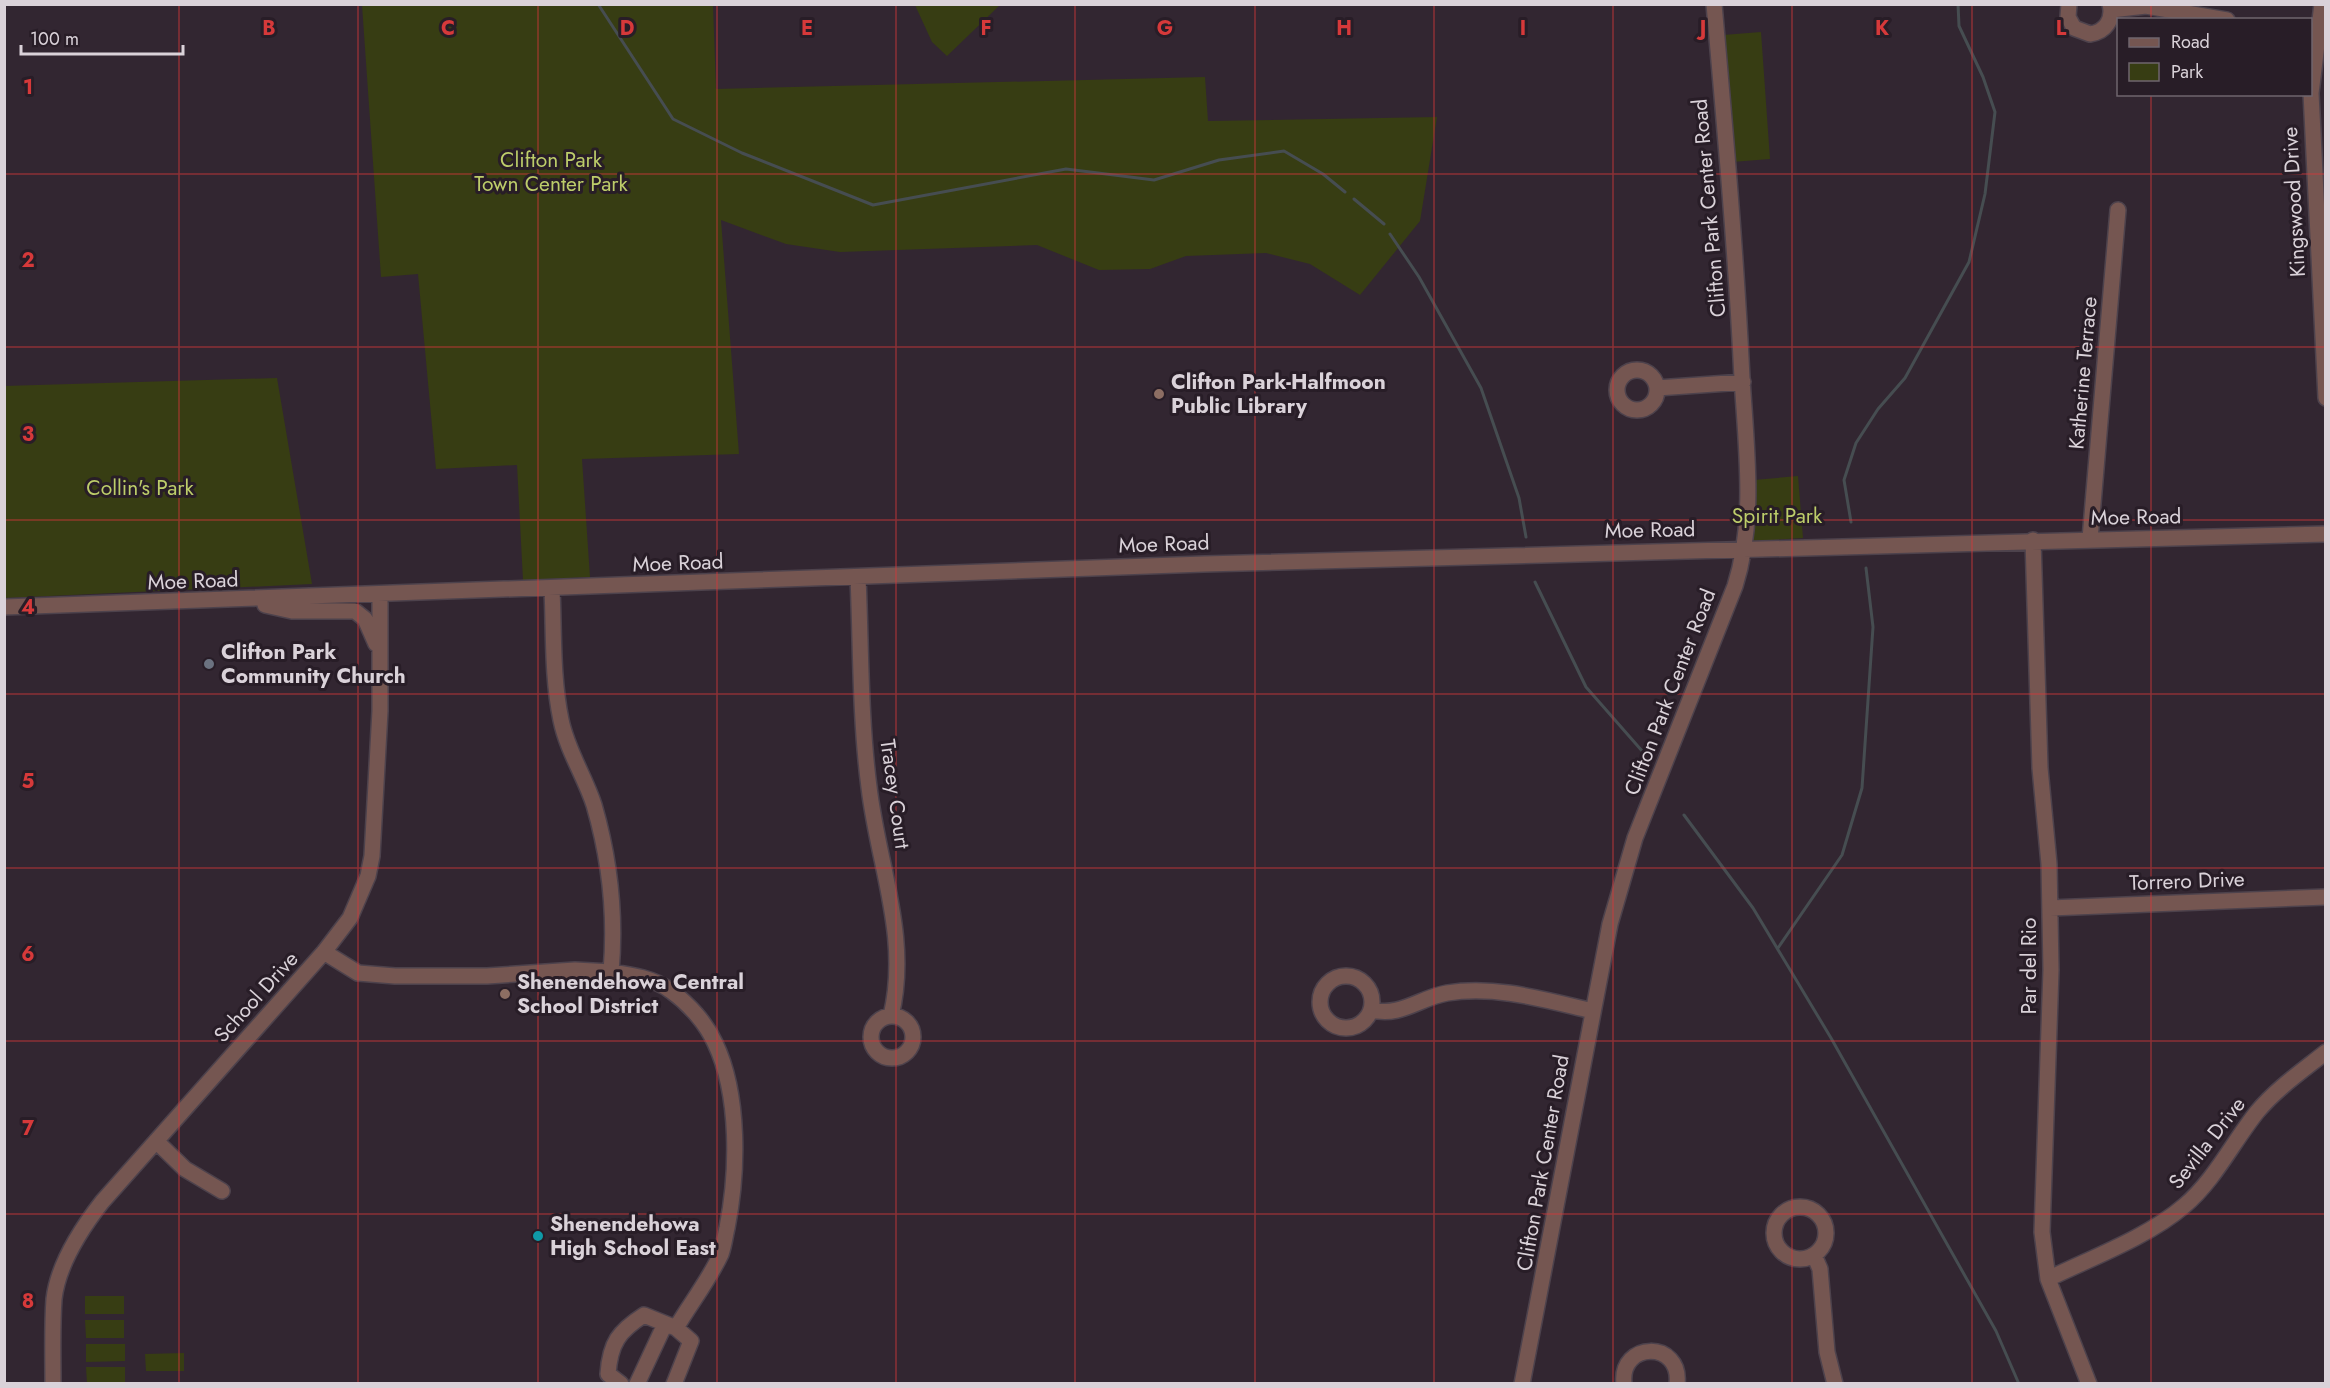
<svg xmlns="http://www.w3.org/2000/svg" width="2330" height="1388" viewBox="0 0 2330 1388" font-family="Jost,sans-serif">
  <rect width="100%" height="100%" fill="#322631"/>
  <path fill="#373d13" d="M362 5H713L716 89 1205 77 1208 121 1437 117 1420 221 1360 295 1310 264 1266 253 1186 256 1150 269 1099 270 1037 245 840 252 786 244 721 220 739 454 582 459 590 577 523 580 517 465 436 469 418 274 381 277Z
    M915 5V4L1000 5 947 56 932 42Z
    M1761 32 1770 159 1732 162 1723 35Z
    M277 378 312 584 5 598 4 386Z
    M1798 476 1803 538 1753 541 1754 480Z
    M85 1296H124V1314H85Z
    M85 1320H124V1338H86Z
    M86 1344H125V1361L86 1362Z
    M184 1353V1371H146L145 1354Z
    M86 1367H125V1383H87Z"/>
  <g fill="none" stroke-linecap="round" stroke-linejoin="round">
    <path stroke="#464d51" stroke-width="3" d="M598 4 673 119 742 153 873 205 1066 169 1154 180 1219 160 1284 151 1323 174 1345 192
      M1354 199 1384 224
      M1390 234 1419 277 1481 388 1519 498 1526 537
      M1851 522 1844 480 1856 443 1878 409 1905 378 1969 262 1985 194 1995 112 1983 77 1959 26 1958 4
      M1535 582 1586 687 1643 752
      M1684 815 1753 908 1831 1038 1996 1331 2019 1384
      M1778 948 1842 855 1862 788 1873 627 1866 568"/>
    <defs>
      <path id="minor" d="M2069 4 2068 17 2074 28 2090 34C2105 32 2114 20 2110 4
        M2322 4 2311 93 2326 398
        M2111 10 2146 6 2227 20
        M1617 390a20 20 0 1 1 40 0a20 20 0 1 1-40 0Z
        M1657 388 1743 382
        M2090 539 2118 210
        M2033 540 2040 768 2049 864 2051 970 2042 1232 2048 1279 2089 1384
        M858 577C861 646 860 718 869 787 878 865 910 937 891 1016
        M265 605 292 611H355L365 619 376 644
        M4 607 1204 564 2326 534
        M2050 908 2326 897
        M324 952 358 973 395 976H487L575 970 611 972C616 915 610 860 594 805 585 777 567 750 561 720 552 677 554 632 552 589
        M611 972C632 975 654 978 671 991 689 1004 706 1023 715 1043 740 1095 738 1173 727 1228 725 1236 724 1246 721 1254 709 1280 690 1304 676 1328
        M1320 1002a26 26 0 1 1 52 0a26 26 0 1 1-52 0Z
        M1372 1010C1401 1017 1419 998 1447 993 1496 985 1545 1000 1593 1011
        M871 1037a21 21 0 1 1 42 0a21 21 0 1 1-42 0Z
        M156 1141 185 1169 222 1191
        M1774 1233a26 26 0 1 1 52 0a26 26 0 1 1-52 0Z
        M1814 1255 1820 1269 1827 1352 1835 1384
        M2048 1279C2091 1258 2148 1237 2184 1206 2214 1181 2233 1142 2257 1112 2276 1089 2302 1071 2326 1052
        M53 1384C53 1355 52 1327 54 1299 58 1264 81 1229 102 1202L324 952 350 918 368 876 372 856 380 711V594
        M621 1384 608 1374C610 1343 619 1331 644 1315L676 1328 691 1341 674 1384
        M637 1384 665 1324
        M1522 1384 1610 924 1635 838 1735 586C1756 520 1746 446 1742 378 1736 253 1725 129 1714 4
        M1624 1384C1619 1341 1682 1340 1677 1384"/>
    </defs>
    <use href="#minor" stroke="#4d424c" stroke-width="18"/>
    <use href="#minor" stroke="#755651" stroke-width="15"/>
  </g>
  <path fill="none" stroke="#d6393a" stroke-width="1.5" stroke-opacity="0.55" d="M179 4V1384M358 4V1384M538 4V1384M717 4V1384M896 4V1384M1075 4V1384M1255 4V1384M1434 4V1384M1613 4V1384M1792 4V1384M1972 4V1384M2151 4V20M2151 94V1384M4 174H2326M4 347H2326M4 520H2326M4 694H2326M4 868H2326M4 1041H2326M4 1214H2326"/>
  <g fill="#8d6e63" stroke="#281d27" stroke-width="2">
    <circle cx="1159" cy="394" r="6"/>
    <circle cx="505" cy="994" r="6"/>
  </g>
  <circle fill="#6b7280" stroke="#281d27" stroke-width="2" cx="209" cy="664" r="6"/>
  <circle fill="#0f9aa8" stroke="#281d27" stroke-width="2" cx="538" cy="1236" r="6"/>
  <g text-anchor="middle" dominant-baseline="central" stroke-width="6" stroke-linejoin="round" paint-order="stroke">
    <g font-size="21" fill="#bdcd6a" stroke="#281d27">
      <text x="551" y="160">Clifton Park<tspan x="551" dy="24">Town Center Park</tspan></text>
      <text x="140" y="488">Collin's Park</text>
      <text x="1777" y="516">Spirit Park</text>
    </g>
    <g font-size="21" fill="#dad2d9" stroke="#281d27">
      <text transform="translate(2294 202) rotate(-93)">Kingswood Drive</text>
      <text transform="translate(1709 208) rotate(-95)">Clifton Park Center Road</text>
      <text transform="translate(2083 373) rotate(-85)">Katherine Terrace</text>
      <text transform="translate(2136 517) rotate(-1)">Moe Road</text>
      <text transform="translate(1650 530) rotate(-1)">Moe Road</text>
      <text transform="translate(1164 544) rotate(-2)">Moe Road</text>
      <text transform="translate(678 563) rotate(-2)">Moe Road</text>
      <text transform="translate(193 581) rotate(-2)">Moe Road</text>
      <text transform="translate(1670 692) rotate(-69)">Clifton Park Center Road</text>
      <text transform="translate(895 794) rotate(82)">Tracey Court</text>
      <text transform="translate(2187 881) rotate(-2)">Torrero Drive</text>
      <text transform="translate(2029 966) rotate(-90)">Par del Rio</text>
      <text transform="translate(256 997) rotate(-48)">School Drive</text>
      <text transform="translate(2207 1143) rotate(-52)">Sevilla Drive</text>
      <text transform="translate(1543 1163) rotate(-80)">Clifton Park Center Road</text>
    </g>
    <g font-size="21" font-weight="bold" fill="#dad2d9" stroke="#281d27" text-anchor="start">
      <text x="1171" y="382">Clifton Park-Halfmoon<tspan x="1171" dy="24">Public Library</tspan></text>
      <text x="221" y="652">Clifton Park<tspan x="221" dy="24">Community Church</tspan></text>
      <text x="517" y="982">Shenendehowa Central<tspan x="517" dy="24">School District</tspan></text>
      <text x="550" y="1224">Shenendehowa<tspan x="550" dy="24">High School East</tspan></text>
    </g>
  </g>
  <g font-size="20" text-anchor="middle" font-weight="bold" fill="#d6393a" stroke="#281d27" stroke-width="6" stroke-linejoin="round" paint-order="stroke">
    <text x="269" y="35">B</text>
    <text x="448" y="35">C</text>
    <text x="627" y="35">D</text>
    <text x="807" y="35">E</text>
    <text x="986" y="35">F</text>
    <text x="1165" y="35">G</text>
    <text x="1344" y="35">H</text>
    <text x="1523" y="35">I</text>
    <text x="1703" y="35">J</text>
    <text x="1882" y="35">K</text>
    <text x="2061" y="35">L</text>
    <text x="28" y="94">1</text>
    <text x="28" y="267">2</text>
    <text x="28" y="441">3</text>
    <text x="28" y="614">4</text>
    <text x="28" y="788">5</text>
    <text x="28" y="961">6</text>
    <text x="28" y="1135">7</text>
    <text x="28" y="1308">8</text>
  </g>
  <rect width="2330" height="1388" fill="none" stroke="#dad2d9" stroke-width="12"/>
  <rect x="2117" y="18" width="195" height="78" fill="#281d27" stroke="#6f656e" stroke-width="1.5"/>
  <rect x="2129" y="38" width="30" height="9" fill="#755651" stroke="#6f656e" stroke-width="1.5"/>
  <text x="2171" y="48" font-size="18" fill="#dad2d9">Road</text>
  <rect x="2129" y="63" width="30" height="18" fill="#373d13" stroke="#6f656e" stroke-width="1.5"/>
  <text x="2171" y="78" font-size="18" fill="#dad2d9">Park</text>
  <path d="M21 45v9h162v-9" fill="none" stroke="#dad2d9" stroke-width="3"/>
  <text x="30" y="45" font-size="18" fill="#dad2d9" stroke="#281d27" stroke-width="4.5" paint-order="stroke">100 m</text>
</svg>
